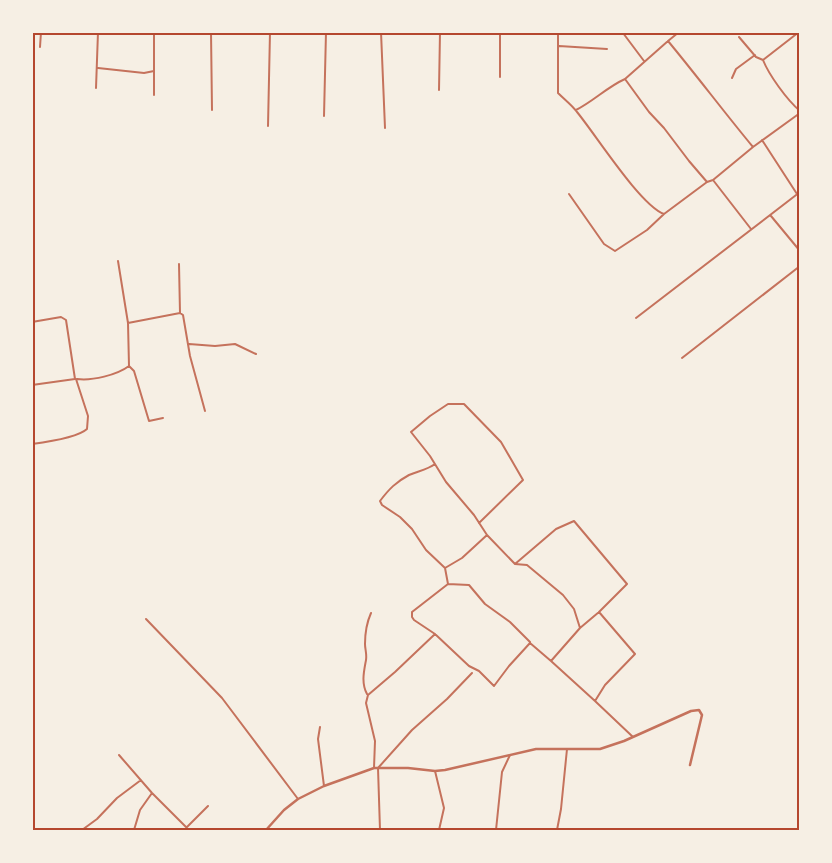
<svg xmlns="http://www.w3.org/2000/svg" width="832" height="863" viewBox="0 0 832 863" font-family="'Noto Serif',serif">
  <rect width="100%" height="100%" fill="#f6efe4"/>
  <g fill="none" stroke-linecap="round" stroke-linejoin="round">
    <path stroke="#c5725c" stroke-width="2" d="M154 32V95
      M211 32 212 110
      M381 32 385 128
      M500 32V77
      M558 32V93C564 99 572 105 577 112 596 135 640 205 664 214L707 182 689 161 664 128 649 112 625 79C607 87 594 101 576 110
      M799 32 763 60C769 75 787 100 800 111
      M623 33 644 61
      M739 37 756 57 763 60
      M668 41 679 32
      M559 46 607 49
      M40 47 41 32
      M98 68 144 73 154 71
      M732 78 736 69 755 55
      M625 79 668 41C697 76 724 112 753 147
      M96 88 98 32
      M439 90 440 32
      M324 116 326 32
      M268 126 270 32
      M762 140 797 194
      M713 180 751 229
      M707 182 713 180 753 147 800 113
      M569 194 604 244 615 251 647 230 664 214
      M771 216 800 251
      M118 261 128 323 129 366 134 371 149 421 163 418
      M179 264 180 313
      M636 318 800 192
      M32 322 61 317 66 320 75 379 32 385
      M128 323 180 313 183 315 190 356 205 411
      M189 344 215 346 235 344 256 354
      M682 358 800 266
      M77 379C92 381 117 375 129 366
      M32 444C47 442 77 438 87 429L88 416 76 379
      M435 464C427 470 418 471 409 475 396 482 389 489 380 501L382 505 400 517 412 529 426 550 445 568
      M479 523 523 480 501 442 464 404H448L430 416 411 432 430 456 446 482 474 515 487 535
      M515 564 556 529 574 521 627 584 599 612
      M448 584 469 585 485 604 510 622 530 642
      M146 619 222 698 298 799
      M435 634 469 666 479 671 494 686 509 666 530 643 551 661 580 628
      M367 694C361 683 364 671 366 660 367 654 365 649 365 644 365 634 367 622 371 613
      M595 701 633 737
      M320 727 318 739 324 786
      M119 755 152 793 187 828
      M374 768 375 741 366 703 368 695 395 672 435 634 414 620 412 617V612L448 584 445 568 462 558 487 535 515 564 527 565 563 595 574 609 580 628 599 612 635 654 605 685 595 701 551 661
      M435 771 444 808 439 830
      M82 830 97 819 117 798 141 780
      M134 830 140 810 152 793
      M184 830 208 806
      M380 830 378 768 412 730 447 699 472 673
      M496 830 502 772 510 755
      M557 830 561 809 567 749"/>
    <path stroke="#c5725c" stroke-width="2.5" d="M266 830 284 810 298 799 324 786 374 768H408L435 771 445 770 536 749H600L624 741 691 711 699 710 702 715 690 765"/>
  </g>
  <rect width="832" height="863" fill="none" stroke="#f6efe4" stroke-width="68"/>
  <rect x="34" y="34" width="764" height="795" fill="none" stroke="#b5482f" stroke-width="2"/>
</svg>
